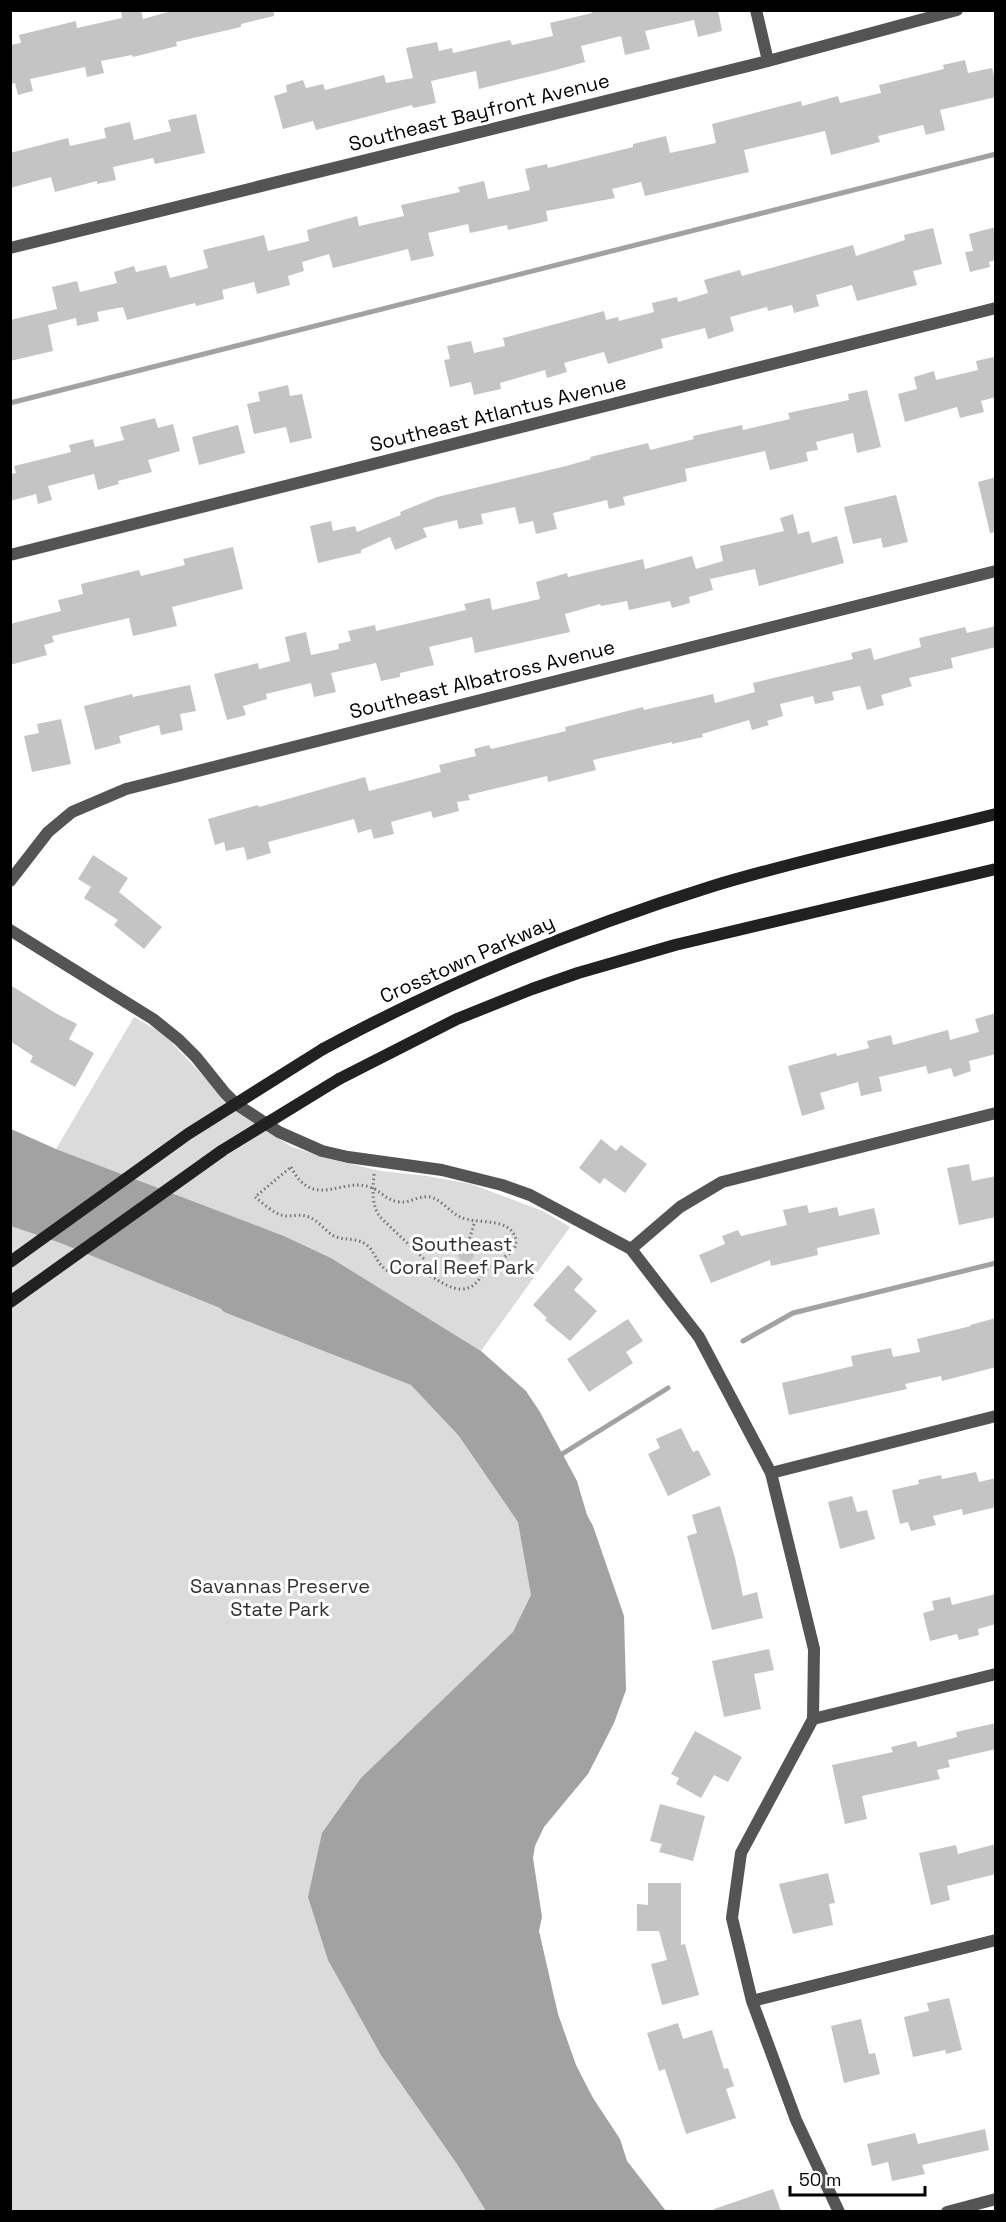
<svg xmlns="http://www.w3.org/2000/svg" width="1006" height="2222" viewBox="0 0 1006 2222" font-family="'Space Grotesk',sans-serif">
  <rect width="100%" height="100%" fill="#fff"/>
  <path fill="#dbdbdb" d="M134 1017 157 1030 170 1041 208 1081 250 1119 290 1146 325 1158 381 1171 427 1176 471 1184 543 1211 570 1227 481 1351 331 1258 284 1236 56 1149Z
    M10 1179 507 1424 566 1569 474 1788 600 2211H11Z"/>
  <path fill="#a2a2a2" d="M11 1129 56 1149 284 1236 331 1258 481 1351 526 1391 540 1412 577 1481 587 1515 593 1526 624 1616 626 1690 614 1723 588 1774 544 1827 535 1846 533 1858 542 1917 539 1931 558 2014 576 2065 593 2098 620 2139 627 2161 666 2211H486L457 2164 381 2055 328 1960 308 1897 322 1833 361 1778 513 1632 531 1595 518 1522 459 1436 411 1385 224 1312 220 1308 58 1242 11 1226Z"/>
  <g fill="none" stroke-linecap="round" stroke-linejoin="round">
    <path stroke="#a2a2a2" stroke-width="5" d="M10 403 996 154
      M743 1341 793 1313 996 1263
      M562 1454 668 1388"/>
  </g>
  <path fill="#c4c4c4" d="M121 10H141L143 19 175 10H274V16L241 24V27L176 42 177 46 133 57 132 55 101 61 104 73 87 77 85 67 30 79 33 91 18 95 15 83 10 84V45L21 43 19 35 76 21 77 28 122 18Z
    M591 10H718L722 31 698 37 694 20 645 31 650 49 625 55 621 36 581 46 585 62 552 71 479 89 476 71 431 81 436 103 413 108 412 105 316 130 313 121 283 129 274 96 287 92 286 85 303 80 306 88 323 84 325 90 384 75 386 83 413 78 406 48 437 42 439 51 452 48 453 53 510 40 512 45 553 36 550 23 592 13Z
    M965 60 968 73 992 68 996 83V97L940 110 945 130 926 135 923 125 878 136 880 142 831 155 825 131 744 150 749 172 645 196 641 182 612 189 615 198 546 211 548 221 508 230 507 225 470 233 468 224 428 233 434 256 411 261 408 249 333 268 329 254 302 262 304 271 288 276 290 285 257 294 254 282 222 290 224 299 196 306 195 303 127 320 123 307 97 312 99 321 77 326 76 318 48 325 53 351 10 361V320L57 309 52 287 77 281 80 292 117 283 114 272 134 266 136 272 166 265 170 278 208 268 203 250 264 235 268 251 309 241 307 230 357 216 359 226 404 216 401 205 460 192 458 187 484 181 488 199 530 190 525 169 547 164 548 168 633 147V144L666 136 670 153 716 143 712 124 801 101 802 106 838 96 840 103 881 93 879 85 944 69 943 65Z
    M196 114 205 153 155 164 153 158 113 167 116 180 97 184V181L55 192 51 177 10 188V153L68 138 70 146 106 138 104 128 130 122 134 140 171 131 168 120Z
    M996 227V260L989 262 990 267 970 272 965 252 973 251 969 234Z
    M933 228 942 264 913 271 917 285 857 301 852 285 816 295 819 306 794 313 792 305 768 311 767 307 730 317 734 331 708 339 705 328 661 339 663 348 608 364 604 352 564 363 567 372 547 378 545 370 500 383 501 389 474 395 471 382 450 387 444 360 450 359 447 346 471 341 474 353 505 346 503 338 604 311 606 320 618 317 619 321 654 312 652 303 677 297 678 302 708 293 704 280 740 270 742 276 853 245 856 256 905 240 904 235Z
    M994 357 996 397 981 401 984 412 960 418 957 407 905 422 898 394 917 389 914 377 934 371 936 380 978 370 976 361Z
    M288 385 290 396 302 394 312 438 290 443 286 427 254 434 247 404 260 401 258 392Z
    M867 390 881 447 857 453 853 433 816 442 818 450 806 452 808 461 770 470 765 451 685 469 687 481 623 497 625 505 609 509 607 500 553 513 557 529 536 534 533 521 519 524 515 507 481 514 483 524 459 529 457 520 423 528 427 537 395 550 390 537 361 550V553L318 563 310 526 331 521 333 531 355 526 357 532 401 515 400 512 437 497 566 466 591 459 590 457 648 443 650 450 694 439 693 436 742 425 743 430 790 419 788 413 849 400 848 394Z
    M155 418 158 428 173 424 180 451 148 460 152 472 118 481 119 484 98 490 94 474 48 486 52 500 38 504 36 494 10 501V474L16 473 14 466 71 452 69 445 93 439 95 447 124 440 120 427Z
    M238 425 245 453 199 465 192 437Z
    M996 477V532L990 533 978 482Z
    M896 495 908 542 883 548 881 538 853 544 844 507Z
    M793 514 798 534 809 531 812 543 837 536 844 563 759 586 755 569 710 579 713 590 689 597 690 603 672 608 670 601 629 610 627 601 601 606 600 604 565 614 570 632 475 653 472 637 429 647 434 665 400 673V677L381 681 376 663 331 673 336 692 314 697 311 683 266 694 267 699 243 706 246 715 227 720 214 674 258 663 259 669 290 661 285 637 306 632 311 655 339 649 338 644 351 641 348 631 375 625 376 631 466 610 464 604 490 598 492 610 540 599 536 582 567 573 568 577 643 559 645 569 692 556 696 569 723 561 720 546 784 531 780 518Z
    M233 547 243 589 172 607 177 626 133 636 129 618 52 636 54 642 44 645 47 655 10 665V624L61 611 58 600 83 594 81 584 139 570 141 576 185 565 183 559Z
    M996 626V647L951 658 953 668 909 678 912 686 881 695 884 705 867 710 860 686 832 692 834 700 815 704 813 696 780 704 783 716 767 721 769 725 752 730 749 720 702 734 703 737 672 744V742L593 760 596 770 548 782 547 776 468 795 470 800 457 802 459 811 433 818 431 811 391 822 394 834 374 839 371 829 358 833 354 819 268 842 271 853 247 860 244 847 226 851 224 842 215 845 208 819 258 805 259 807 365 777 369 791 441 772 439 765 476 756 474 749 489 745 491 749 566 731 565 727 643 707 644 710 713 694 715 703 755 692 753 683 853 659 851 653 871 648 874 660 921 647 919 638 965 627 967 633Z
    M190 685 196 711 180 714 183 730 161 735 159 725 119 736 121 743 95 750 84 706 132 694 133 697Z
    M61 719 71 764 32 772 24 736 39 733 37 724Z
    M93 855 128 878 119 892 162 927 144 949 114 925 118 920 84 898 91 887 78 879Z
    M10 985 57 1014 77 1024 69 1039 94 1053 75 1087 30 1062 33 1056 10 1041Z
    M996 1013V1054L969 1061 971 1071 954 1077 951 1068 928 1074 926 1066 879 1077 882 1091 861 1096 858 1082 820 1093 825 1109 802 1116 788 1066 836 1053 837 1056 869 1048 867 1041 891 1035 893 1045 948 1030 950 1040 979 1032 975 1019Z
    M601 1139 616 1151 621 1145 647 1164 625 1193 604 1178 600 1184 579 1168Z
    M969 1164 972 1181 996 1176V1217L959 1225 947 1168Z
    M807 1205 809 1213 837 1207 839 1216 874 1208 880 1234 817 1248 818 1255 771 1266 770 1260 711 1283 699 1255 725 1244 722 1236 738 1230 741 1236 787 1225 783 1210Z
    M458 1254a8 8 0 1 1 16 0a8 8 0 1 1-16 0Z
    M568 1265 583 1279 574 1290 597 1311 570 1341 545 1320 547 1318 533 1305Z
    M996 1318V1367L942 1381 941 1376 905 1384 907 1389 789 1415 782 1383 853 1366 851 1356 891 1348 893 1357 920 1352 917 1339 971 1326 970 1325Z
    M628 1319 643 1341 626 1352 633 1363 589 1392 567 1359Z
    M681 1428 693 1452 698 1450 711 1475 668 1496 648 1454 660 1448 656 1439Z
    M976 1472 979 1482 996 1478V1507L963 1515 962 1509 933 1516 936 1525 911 1531 908 1522 900 1524 892 1490 919 1484 918 1480 941 1475 942 1479Z
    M852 1496 857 1512 867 1510 875 1539 840 1549 828 1502Z
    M720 1506 735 1558 743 1596 757 1592 763 1618 712 1630 687 1536 697 1533 692 1515Z
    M996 1594V1624L978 1629 979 1635 959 1640 957 1634 930 1641 923 1613 934 1610 932 1601 950 1597 952 1605Z
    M769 1649 774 1670 754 1674 761 1709 724 1717 712 1661Z
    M996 1723V1749L948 1760 950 1767 937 1770 940 1779 862 1796 867 1819 845 1824 832 1765 893 1752 891 1747 916 1741 918 1747 957 1737 956 1732Z
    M695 1731 742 1757 728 1782 714 1775 701 1798 676 1784 679 1778 671 1774Z
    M660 1804 705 1816 693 1861 659 1852 662 1844 650 1841Z
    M996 1844V1874L947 1886 950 1900 931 1905 919 1853 956 1845 958 1854Z
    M828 1873 835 1903 829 1904 833 1925 793 1934 779 1884Z
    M648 1883H681V1945L685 1944 699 1995 662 2005 651 1964 667 1960 659 1931H637V1904L648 1905Z
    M949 1998 962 2050 946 2054 945 2050 913 2057 904 2017 929 2011 927 2003Z
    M861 2019 869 2054 875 2053 880 2074 844 2083 831 2026Z
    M678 2023 683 2039 712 2030 724 2069 728 2068 734 2086 726 2089 736 2118 686 2134 665 2069 659 2071 647 2033Z
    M985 2129 989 2150 922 2165 925 2174 892 2181 888 2162 872 2166 867 2144 915 2133 918 2144Z
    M773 2189 781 2211H714V2209Z"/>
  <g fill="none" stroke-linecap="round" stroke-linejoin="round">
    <path stroke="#767676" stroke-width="3" stroke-dasharray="1.5 3" stroke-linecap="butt" d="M291 1167C314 1212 343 1175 372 1188 382 1192 387 1201 400 1202 410 1203 420 1195 430 1197 442 1200 450 1212 460 1217 476 1225 511 1216 516 1240 516 1245 515 1249 511 1252 506 1257 498 1260 492 1264 481 1273 478 1289 461 1289 449 1289 439 1280 428 1275 414 1270 401 1277 388 1271 378 1266 376 1254 368 1246 358 1237 345 1241 334 1236 325 1231 319 1221 309 1217 302 1214 294 1216 286 1216 275 1215 264 1204 255 1197Z
      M374 1174C373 1190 371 1204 380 1217L424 1259 427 1265V1275
      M467 1247 475 1221"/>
    <path stroke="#545454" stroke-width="12" d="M756 10 768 61
      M10 248 768 61 957 10
      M10 555 996 308
      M10 881 48 832 72 812 126 789 996 571
      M10 930 153 1019 179 1040 196 1057 225 1093 236 1104 279 1132 322 1151 348 1157 442 1170 502 1185 530 1195 631 1249 699 1337 771 1473 814 1649 813 1719 741 1853 732 1918 752 2001 796 2120 839 2212
      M631 1249 680 1207 722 1182 996 1113
      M771 1473 996 1416
      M813 1719 996 1674
      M752 2001 996 1940
      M947 2212 996 2199"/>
    <path stroke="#212121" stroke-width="12" d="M323 1049C447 982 578 928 713 886 806 858 901 838 996 814
      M339 1079 457 1019 532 989 578 973 675 945 996 869"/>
    <path stroke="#212121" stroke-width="12" d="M10 1262 188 1134 323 1049
      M10 1302 223 1150 339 1079"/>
  </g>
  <g text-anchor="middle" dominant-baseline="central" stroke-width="6" stroke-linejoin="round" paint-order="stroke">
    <g font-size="20" fill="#000" stroke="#fff">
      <text transform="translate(479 112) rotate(-14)">Southeast Bayfront Avenue</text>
      <text transform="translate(498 413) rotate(-14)">Southeast Atlantus Avenue</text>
      <text transform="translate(482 679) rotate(-14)">Southeast Albatross Avenue</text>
      <text transform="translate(467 959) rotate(-24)">Crosstown Parkway</text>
    </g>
    <g font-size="20" fill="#323232" stroke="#fff">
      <text x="462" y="1244">Southeast<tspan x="462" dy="23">Coral Reef Park</tspan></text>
      <text x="280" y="1586">Savannas Preserve<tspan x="280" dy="23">State Park</tspan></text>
    </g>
  </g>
  <rect width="1006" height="2222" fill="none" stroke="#000000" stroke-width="24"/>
  <path d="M790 2186v9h135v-9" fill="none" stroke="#000000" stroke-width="3"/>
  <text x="799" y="2186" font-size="18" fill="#000000" stroke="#ffffff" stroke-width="4.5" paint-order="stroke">50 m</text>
</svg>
